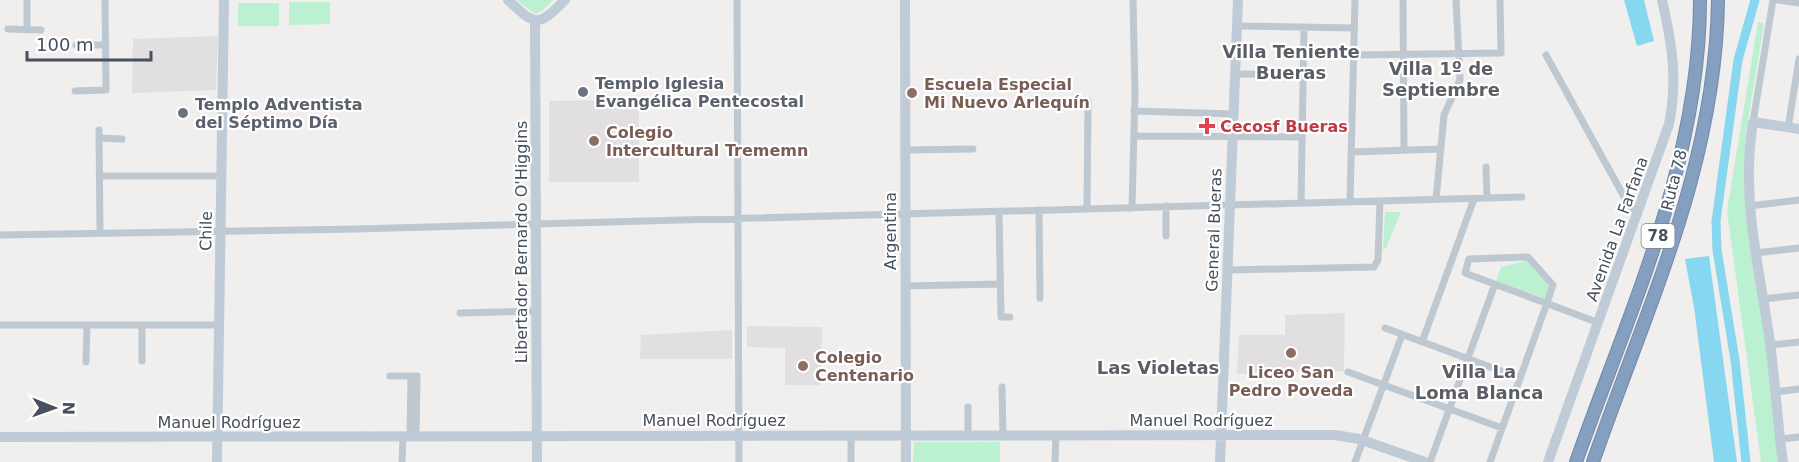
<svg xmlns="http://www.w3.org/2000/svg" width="1799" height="462" viewBox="0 0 1799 462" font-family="'DejaVu Sans',sans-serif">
  <rect width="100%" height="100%" fill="#f1eeee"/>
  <path fill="#e2dfe0" d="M218 36 216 90 132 93 133 39Z
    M639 100V182H549V101Z
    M1345 313 1344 371 1237 374 1239 335H1285V315Z
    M747 326 822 327 821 385H785V348L747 347Z
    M732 330V359H640L641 335Z"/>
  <path fill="#bbf0d1" d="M517 0H553L542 11 535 14Z
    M289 2H330V24L289 25Z
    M238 3H279V26H238Z
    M1758 22 1764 24 1746 132 1744 172 1746 217 1760 297 1780 462H1761L1727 211Z
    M1385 212H1401L1386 248 1383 250Z
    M1526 261H1529L1550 287 1546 299 1496 281 1501 267Z
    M914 442H1000V462H913Z"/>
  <path fill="#86d7ef" d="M1624 0H1644L1654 41 1637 46Z
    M1709 256 1737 462H1714L1694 307 1685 259Z"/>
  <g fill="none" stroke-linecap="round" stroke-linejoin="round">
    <path stroke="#86d7ef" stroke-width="9" d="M1746 462 1735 360 1717 250 1716 221 1738 60 1755 0"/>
    <defs>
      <path id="highway" d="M1576 462C1629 312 1700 162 1700 0
        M1593 462C1646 309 1716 166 1718 0"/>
    </defs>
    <use href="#highway" stroke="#6f8aab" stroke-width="14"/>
    <path stroke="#bec8d1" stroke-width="7" d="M27 0V30
      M737 0 739 462
      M1403 0 1404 150
      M1778 0 1799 3
      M1237 26 1354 28
      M8 29 41 30
      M76 45H106
      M1354 55 1501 53 1500 0
      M1546 55 1628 204 1638 213
      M1235 74 1303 75
      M75 91 106 90 105 0
      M1134 111 1234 114
      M1753 122 1773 0
      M1788 128 1799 59
      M99 130 100 233
      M1134 136 1302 137
      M99 138 122 139
      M905 150 973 149
      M1352 152 1440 149
      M1486 167 1487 198
      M99 176H221
      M1436 199 1444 115 1460 80 1456 0
      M1350 202 1355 0
      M1301 203 1304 27
      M1166 206V236
      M1749 206 1799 200
      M1132 208 1135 94 1133 0
      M1087 209 1088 101
      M1039 210 1040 298
      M999 212 1001 317H1010
      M0 235 357 229 1522 197
      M1755 253 1799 248
      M1228 270 1374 267 1378 260 1380 201
      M905 286 1000 284
      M1763 299 1799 295
      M460 313 537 311
      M0 325H219
      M1385 328 1520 378
      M1422 342 1474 199
      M1770 345 1799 342
      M142 361V325
      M86 362 87 325
      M1348 372 1502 428
      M390 376H417L416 437
      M1002 387 1003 435
      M1775 392 1799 389
      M968 407V435
      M851 435V462
      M410 437 411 376
      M1780 439 1799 437
      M402 462 403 437
      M1055 462 1056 435
      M1355 462 1402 335
      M1430 462 1495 284
      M1490 462 1547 303 1553 285 1528 257 1469 259 1465 273C1510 290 1555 306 1599 323"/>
    <path stroke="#c0cbd8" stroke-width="10" d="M508 0C536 26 537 28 565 0
      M905 0 906 462
      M535 22 537 462
      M0 437 1335 435 1359 439 1425 462
      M217 462 224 0
      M1220 462 1238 0
      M1548 462 1669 124C1678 80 1672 43 1662 0
      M1783 462C1777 420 1775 377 1769 335 1758 262 1741 196 1753 122L1799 129"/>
    <use href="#highway" stroke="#849fbf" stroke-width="12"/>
  </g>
  <g fill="#6b7280" stroke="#fff" stroke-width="2">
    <circle cx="583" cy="92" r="6"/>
    <circle cx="183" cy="113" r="6"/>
  </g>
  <g fill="#8d6e63" stroke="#fff" stroke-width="2">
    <circle cx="912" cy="93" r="6"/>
    <circle cx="594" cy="141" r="6"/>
    <circle cx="1291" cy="353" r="6"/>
    <circle cx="803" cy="366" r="6"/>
  </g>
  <path fill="#e0444e" stroke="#fff" stroke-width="2" d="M1204 117h6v6h6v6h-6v6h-6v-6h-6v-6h6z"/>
  <g text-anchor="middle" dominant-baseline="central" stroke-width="4.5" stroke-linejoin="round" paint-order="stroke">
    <rect fill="#fff" stroke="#7e858d" stroke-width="1.5" x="1641.5" y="224" width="33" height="24" rx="4.5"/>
    <g font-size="15" font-weight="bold" fill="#46515c">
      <text x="1658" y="236">78</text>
    </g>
    <g font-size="16" font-weight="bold" fill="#5b616d" stroke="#fff" text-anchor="start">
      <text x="595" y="83">Templo Iglesia<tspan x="595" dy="18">Evangélica Pentecostal</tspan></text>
      <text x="195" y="104">Templo Adventista<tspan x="195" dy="18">del Séptimo Día</tspan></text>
    </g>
    <g font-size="16" font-weight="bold" fill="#785e54" stroke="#fff" text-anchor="start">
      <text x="924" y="84">Escuela Especial<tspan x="924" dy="18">Mi Nuevo Arlequín</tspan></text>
      <text x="606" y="132">Colegio<tspan x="606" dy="18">Intercultural Trememn</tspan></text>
      <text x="815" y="357">Colegio<tspan x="815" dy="18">Centenario</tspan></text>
      <text x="1291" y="372" text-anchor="middle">Liceo San<tspan x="1291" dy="18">Pedro Poveda</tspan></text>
    </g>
    <g font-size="16" font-weight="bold" fill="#be3a42" stroke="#fff" text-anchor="start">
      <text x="1220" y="126">Cecosf Bueras</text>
    </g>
    <g font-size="16" fill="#46515c" stroke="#fff">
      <text transform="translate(1674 180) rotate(-76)">Ruta 78</text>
      <text transform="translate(1617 229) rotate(-70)">Avenida La Farfana</text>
      <text transform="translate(1214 230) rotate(-88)">General Bueras</text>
      <text transform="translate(206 231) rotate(-89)">Chile</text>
      <text transform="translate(890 231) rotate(-90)">Argentina</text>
      <text transform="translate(521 242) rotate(-90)">Libertador Bernardo O'Higgins</text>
      <text x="714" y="420">Manuel Rodríguez</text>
      <text x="1201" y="420">Manuel Rodríguez</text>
      <text x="229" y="422">Manuel Rodríguez</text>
    </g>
    <g font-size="18" font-weight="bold" fill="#5b5e64" stroke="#fff">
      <text x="1291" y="51">Villa Teniente<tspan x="1291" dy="21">Bueras</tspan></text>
      <text x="1441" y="68">Villa 1º de<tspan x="1441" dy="21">Septiembre</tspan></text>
      <text x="1158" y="367">Las Violetas</text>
      <text x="1479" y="371">Villa La<tspan x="1479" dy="21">Loma Blanca</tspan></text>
    </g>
  </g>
  <g transform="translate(54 408) rotate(91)" stroke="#ffffff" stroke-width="4.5" paint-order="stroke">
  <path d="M0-4.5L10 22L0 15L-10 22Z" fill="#46515c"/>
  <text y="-9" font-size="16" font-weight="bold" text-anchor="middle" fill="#46515c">N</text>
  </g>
  <path d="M27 51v9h124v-9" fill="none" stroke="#46515c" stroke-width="3"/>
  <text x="36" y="51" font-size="18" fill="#46515c" stroke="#ffffff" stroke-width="4.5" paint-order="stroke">100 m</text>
</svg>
